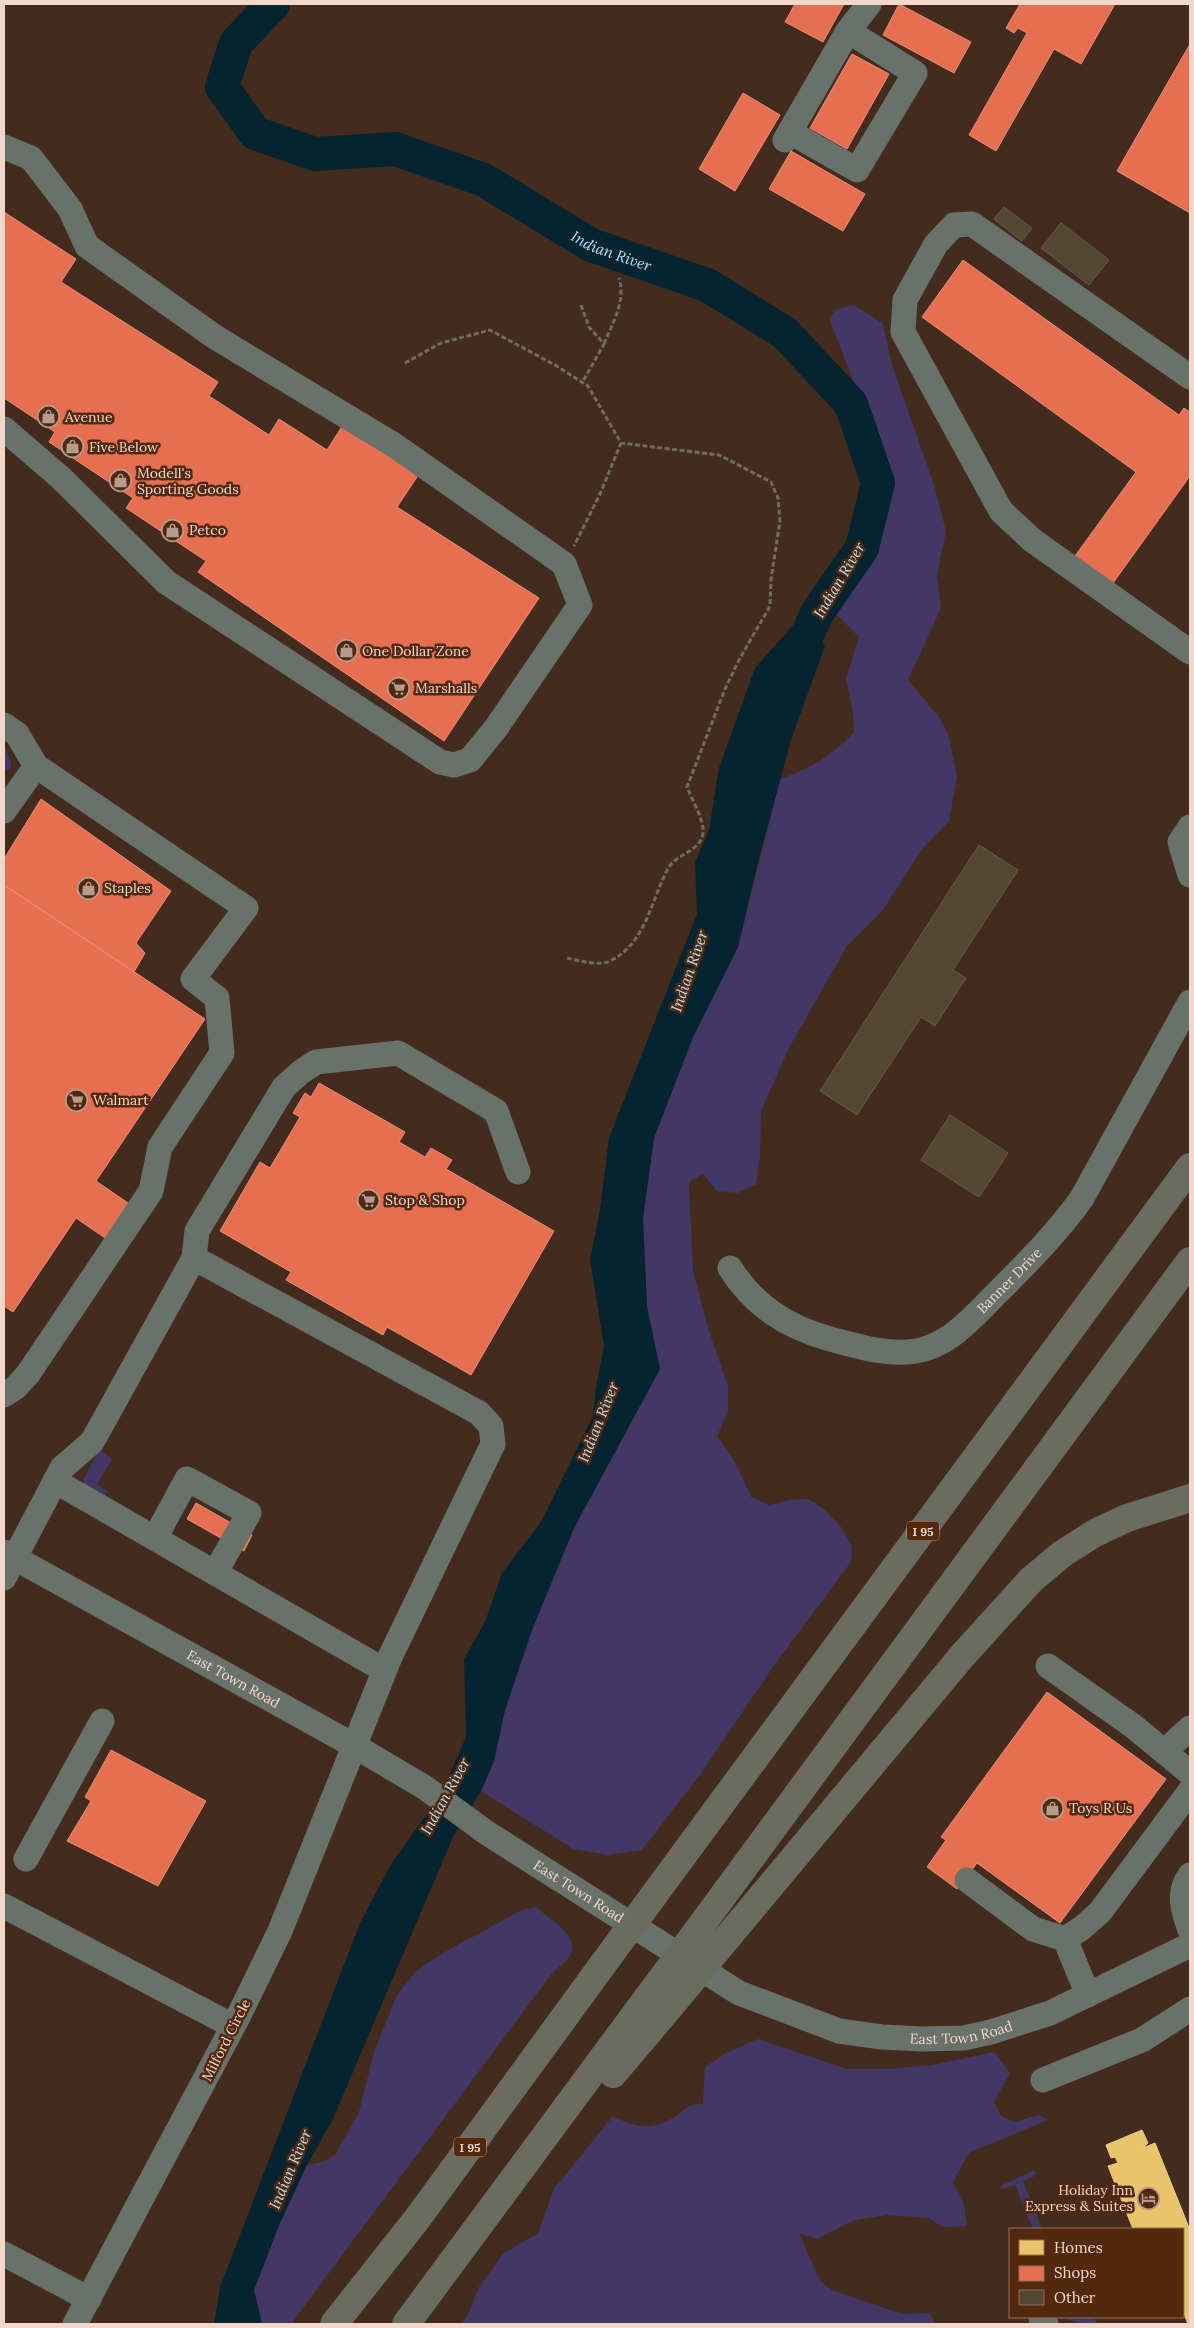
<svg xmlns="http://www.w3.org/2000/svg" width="1194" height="2328" viewBox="0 0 1194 2328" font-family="Lora,serif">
  <rect width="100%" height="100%" fill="#432c1d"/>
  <path fill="#433765" d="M854 305 883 324 892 365 934 485 946 531 937 575 941 608 908 680 939 717 948 733 957 777 949 821 922 849 883 910 847 946 790 1046 761 1111 760 1156 756 1184 738 1193 717 1191 703 1174 689 1182 693 1271 709 1331 728 1386V1412L717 1436 735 1462 751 1497 770 1505 789 1500 808 1499 825 1510 841 1527 852 1547 851 1562 775 1664 702 1772 642 1850 608 1855 573 1849 481 1791 494 1761 505 1710 532 1630 574 1528 660 1369 647 1307 643 1218 654 1138 693 1037 738 947 780 779C812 768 830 756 854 733L853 713 846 678 859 637 836 614 824 590 845 550 858 536 882 497 880 469 854 383 829 318 837 309Z
    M4 745 11 762V768L8 770 4 769Z
    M102 1451 112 1459 97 1484 108 1492 105 1496 85 1485 83 1480 98 1452Z
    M536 1907C548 1918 583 1938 569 1957 565 1963 557 1968 552 1973L291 2324H262L254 2290 280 2223 307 2165 323 2162 336 2154 359 2112 374 2052 397 1995 416 1971 443 1953 522 1910Z
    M758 2039 847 2069H886L932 2065 994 2052 1010 2073 994 2102 1001 2116 1014 2122 1038 2115 1048 2120 969 2153 953 2182 964 2204 967 2226 943 2227 928 2218 888 2215 855 2220 817 2239 799 2233 820 2281 832 2290 902 2314 930 2313 936 2324H461L467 2317 479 2287 503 2254 538 2233 554 2189 613 2116C636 2128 653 2131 676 2116 688 2107 688 2104 703 2104L705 2067 724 2054Z
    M1033 2171 1036 2172 1035 2176 1023 2181 1042 2229H1033L1015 2185 1002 2189 1000 2186Z
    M1059 2317H1094L1097 2324H1083Z"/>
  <path fill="#062430" d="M802 615 825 646 791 740 757 866 738 947 693 1037 654 1138 643 1218 647 1307 660 1369 574 1528 532 1630 505 1710 494 1761 481 1791 453 1837 333 2119 307 2165 280 2223 254 2290 262 2324H214L220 2287 360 1923 391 1864 427 1814 449 1776 466 1737 464 1659 485 1622 502 1573 541 1522 593 1416 596 1387 604 1346 590 1260 600 1209 609 1138 697 914 695 862 709 830 719 768 755 668Z"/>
  <path fill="#e9c46a" stroke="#ecca86" d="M1142 2130 1148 2143 1143 2148 1155 2143 1190 2230V2324H1188L1183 2311V2229H1133L1108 2166 1118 2163 1115 2157 1111 2158 1106 2145Z"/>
  <path fill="#e76f51" stroke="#eb8e75" d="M795 4H844L823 42 785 22Z
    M899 4 971 42 954 73 883 35Z
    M1020 4H1115L1081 64 1054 49 996 151 969 135 1027 33 1018 28 1014 33 1006 28Z
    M1190 44V213L1117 171Z
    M852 54 889 74 847 149 810 128Z
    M743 93 780 115 735 191 699 169Z
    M791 151 865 194 843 231 769 189Z
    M4 212 76 259 61 282 218 382 209 396 269 435 279 419 327 450 343 425 419 474 397 507 539 598 444 741 198 572 206 561 126 508 133 498 49 442 55 432 4 398Z
    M963 260 1179 415 1184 408 1190 412V476L1113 583 1075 556 1136 472 922 317Z
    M41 799 171 891 136 943 145 953 134 972 4 885V859Z
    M4 885 205 1019 96 1181 128 1203 105 1238 76 1218 13 1312 4 1306Z
    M319 1083 405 1132 399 1142 425 1157 431 1148 452 1160 446 1169 554 1231 471 1375 387 1327 383 1335 286 1280 291 1272 220 1231 260 1162 270 1168 300 1117 293 1113 305 1093 311 1097Z
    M196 1503 252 1535 244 1551 187 1519Z
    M1047 1692 1166 1779 1060 1923 977 1863 957 1889 927 1867 946 1840 941 1837Z
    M111 1750 206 1801 158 1886 67 1841 91 1801 85 1797Z"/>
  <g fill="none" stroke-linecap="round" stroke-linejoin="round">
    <path stroke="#062430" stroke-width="34" id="s1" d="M273 4 236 43 222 87 255 133 315 154 395 149 484 180 591 245 707 285 785 333 851 404 878 483 862 548 817 613 792 670"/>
  </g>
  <path fill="#534731" stroke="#655b4a" d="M1004 207 1032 228 1022 241 994 219Z
    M1061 223 1109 260 1089 285 1041 248Z
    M979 845 1018 870 953 970 966 978 935 1026 921 1017 857 1115 820 1091Z
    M950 1115 1008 1153 979 1197 921 1160Z"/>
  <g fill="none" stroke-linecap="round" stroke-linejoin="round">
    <path stroke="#6f6c64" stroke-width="3" stroke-dasharray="5 2.5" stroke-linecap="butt" d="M581 305 589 327 604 344 582 383
      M604 344C613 321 626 302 619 278
      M405 363 441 343 490 330 555 365 588 386 621 443 600 494 574 546
      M567 958C580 961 601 967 612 960 647 941 651 899 669 867 677 854 701 851 703 833 704 819 692 800 687 787L725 689 740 658 770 606 771 579 780 521 778 498 771 482 719 455 621 443"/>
    <g stroke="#68716a" stroke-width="25">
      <path d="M790 132 857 170 915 73 848 31"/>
      <path d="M785 140 848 31 869 4"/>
      <path d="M4 147 31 158 70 209 87 246 215 337 394 445 564 564 580 605 496 728 470 760 454 765 440 762 166 582 61 478 4 429"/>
      <path d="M1190 377 972 224 954 225 936 244 905 300 903 332 1001 511 1032 540 1190 652"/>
      <path d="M4 725 17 734 36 766"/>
      <path d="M4 811 36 766 246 908 193 979 217 998 222 1053 160 1147 151 1191 28 1374 15 1388 4 1395"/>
      <path d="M1190 827 1180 842 1190 875"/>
      <path d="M194 1258 197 1231 284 1087 301 1072 316 1062 398 1053 496 1111 518 1172"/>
      <path id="s2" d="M730 1268C754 1306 787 1327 830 1339 857 1346 888 1356 916 1351 928 1349 941 1343 951 1336 968 1324 983 1307 998 1292 1028 1262 1057 1233 1082 1198L1190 1002"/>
      <path d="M55 1481 384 1670"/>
      <path d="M155 1538 187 1479 249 1513 215 1573"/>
      <path id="s3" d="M4 1552 353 1745 424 1787 487 1833 739 1993 839 2031 882 2037 923 2039 964 2038 991 2032 1050 2013 1190 1945"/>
      <path d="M4 1578 62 1468 92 1442 194 1258 479 1413 491 1426 493 1444 390 1657 280 1931 238 2017 75 2324"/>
      <path d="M1048 1666 1133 1726 1190 1773"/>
      <path d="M1165 1751 1190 1728"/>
      <path d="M26 1859 102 1721"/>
      <path d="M1190 1875C1177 1892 1183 1911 1190 1930"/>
      <path d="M967 1880 1033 1929 1065 1939 1088 1995"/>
      <path d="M4 1906 233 2026"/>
      <path d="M1065 1939 1082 1928 1100 1912 1190 1791"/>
      <path d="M1043 2080 1142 2040 1190 2009"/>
      <path d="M4 2254 89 2299"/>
      <path d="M1041 2318 1046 2324"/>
    </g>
    <path stroke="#6b6c60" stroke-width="28" d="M654 1895 1190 1167
      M703 1923 1190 1261
      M727 1938 963 1655 1031 1580 1062 1554 1095 1533 1127 1518 1190 1498
      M613 2074 668 2009
      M334 2324 417 2219 601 1967
      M406 2324 648 1997"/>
    <path stroke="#6b6c60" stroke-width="28" d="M601 1967 654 1895
      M648 1997 703 1923
      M668 2009 727 1938"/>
  </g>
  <defs>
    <symbol id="shop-ring" viewBox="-11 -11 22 22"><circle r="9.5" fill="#52280e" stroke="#b59c8d" stroke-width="1.5"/><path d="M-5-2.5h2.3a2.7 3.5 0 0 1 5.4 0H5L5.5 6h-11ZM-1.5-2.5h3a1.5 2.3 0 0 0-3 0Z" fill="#b59c8d"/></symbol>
    <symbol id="supermarket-ring" viewBox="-11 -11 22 22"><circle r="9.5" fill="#52280e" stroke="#b59c8d" stroke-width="1.5"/><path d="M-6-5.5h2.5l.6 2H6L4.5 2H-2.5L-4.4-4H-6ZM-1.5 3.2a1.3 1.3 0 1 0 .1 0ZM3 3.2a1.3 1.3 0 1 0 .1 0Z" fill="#b59c8d"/></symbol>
    <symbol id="hotel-ring" viewBox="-11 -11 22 22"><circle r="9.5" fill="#52280e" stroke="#b59c8d" stroke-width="1.5"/><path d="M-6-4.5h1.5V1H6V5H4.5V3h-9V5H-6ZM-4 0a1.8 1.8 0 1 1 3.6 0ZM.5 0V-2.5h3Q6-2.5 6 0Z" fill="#b59c8d"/></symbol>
  </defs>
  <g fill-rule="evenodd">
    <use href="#shop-ring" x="36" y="404" width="25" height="25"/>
    <use href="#shop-ring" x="60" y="434" width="25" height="25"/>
    <use href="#shop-ring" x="108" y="468" width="25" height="25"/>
    <use href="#shop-ring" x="160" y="518" width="25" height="25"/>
    <use href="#shop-ring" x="334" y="638" width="25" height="25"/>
    <use href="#supermarket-ring" x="386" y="676" width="25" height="25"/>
    <use href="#shop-ring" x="76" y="876" width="25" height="25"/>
    <use href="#supermarket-ring" x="64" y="1088" width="25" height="25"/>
    <use href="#supermarket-ring" x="356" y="1188" width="25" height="25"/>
    <use href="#shop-ring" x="1040" y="1796" width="25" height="25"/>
    <use href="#hotel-ring" x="1136" y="2186" width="25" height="25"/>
  </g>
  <g text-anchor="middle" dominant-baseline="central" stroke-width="5" stroke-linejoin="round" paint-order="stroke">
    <g fill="#52280e" stroke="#c3a391" stroke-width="1">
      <rect x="907" y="1521.5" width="32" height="19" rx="4"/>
      <rect x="454" y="2137.5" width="32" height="19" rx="4"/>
    </g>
    <g font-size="12" font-weight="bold" fill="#f3d8c9">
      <text x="923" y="1531">I 95</text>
      <text x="470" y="2147">I 95</text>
    </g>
    <g font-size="14" fill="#f3d8c9" stroke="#52280e" text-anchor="start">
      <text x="65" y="417">Avenue</text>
      <text x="89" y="447">Five Below</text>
      <text x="137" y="473">Modell's<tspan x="137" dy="16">Sporting Goods</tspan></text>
      <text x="189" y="530">Petco</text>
      <text x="362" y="651">One Dollar Zone</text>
      <text x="415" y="688">Marshalls</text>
      <text x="104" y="888">Staples</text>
      <text x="93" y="1100">Walmart</text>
      <text x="385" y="1200">Stop &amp; Shop</text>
      <text x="1069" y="1808">Toys R Us</text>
      <text x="1133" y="2190" text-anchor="end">Holiday Inn<tspan x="1133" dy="16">Express &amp; Suites</tspan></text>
    </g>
    <g font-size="14" fill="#f3d8c9" stroke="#52280e">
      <text stroke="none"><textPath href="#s2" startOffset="332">Banner Drive</textPath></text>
      <text stroke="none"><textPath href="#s3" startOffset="262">East Town Road</textPath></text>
      <text stroke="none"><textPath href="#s3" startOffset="668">East Town Road</textPath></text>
      <text stroke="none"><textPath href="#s3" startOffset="1088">East Town Road</textPath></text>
      <text transform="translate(226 2040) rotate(-63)">Milford Circle</text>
    </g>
    <g font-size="15" font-style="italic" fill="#afe0f8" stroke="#52280e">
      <text stroke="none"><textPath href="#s1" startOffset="541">Indian River</textPath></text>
      <text transform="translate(839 580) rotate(-59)">Indian River</text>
      <text transform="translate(689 971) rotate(-71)">Indian River</text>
      <text transform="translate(598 1422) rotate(-68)">Indian River</text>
      <text transform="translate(445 1796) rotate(-61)">Indian River</text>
      <text transform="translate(290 2169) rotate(-67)">Indian River</text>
    </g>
  </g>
  <rect width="1194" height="2328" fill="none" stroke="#f3d8c9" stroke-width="10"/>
  <rect x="1009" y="2228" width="175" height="90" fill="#52280e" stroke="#926e59"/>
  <rect x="1019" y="2240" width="25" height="15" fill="#e9c46a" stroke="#926e59"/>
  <text x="1054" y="2253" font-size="15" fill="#f3d8c9">Homes</text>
  <rect x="1019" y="2266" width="25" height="15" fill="#e76f51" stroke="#926e59"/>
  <text x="1054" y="2278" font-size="15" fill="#f3d8c9">Shops</text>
  <rect x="1019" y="2290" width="25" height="15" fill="#534731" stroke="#926e59"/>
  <text x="1054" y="2303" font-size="15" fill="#f3d8c9">Other</text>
</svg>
